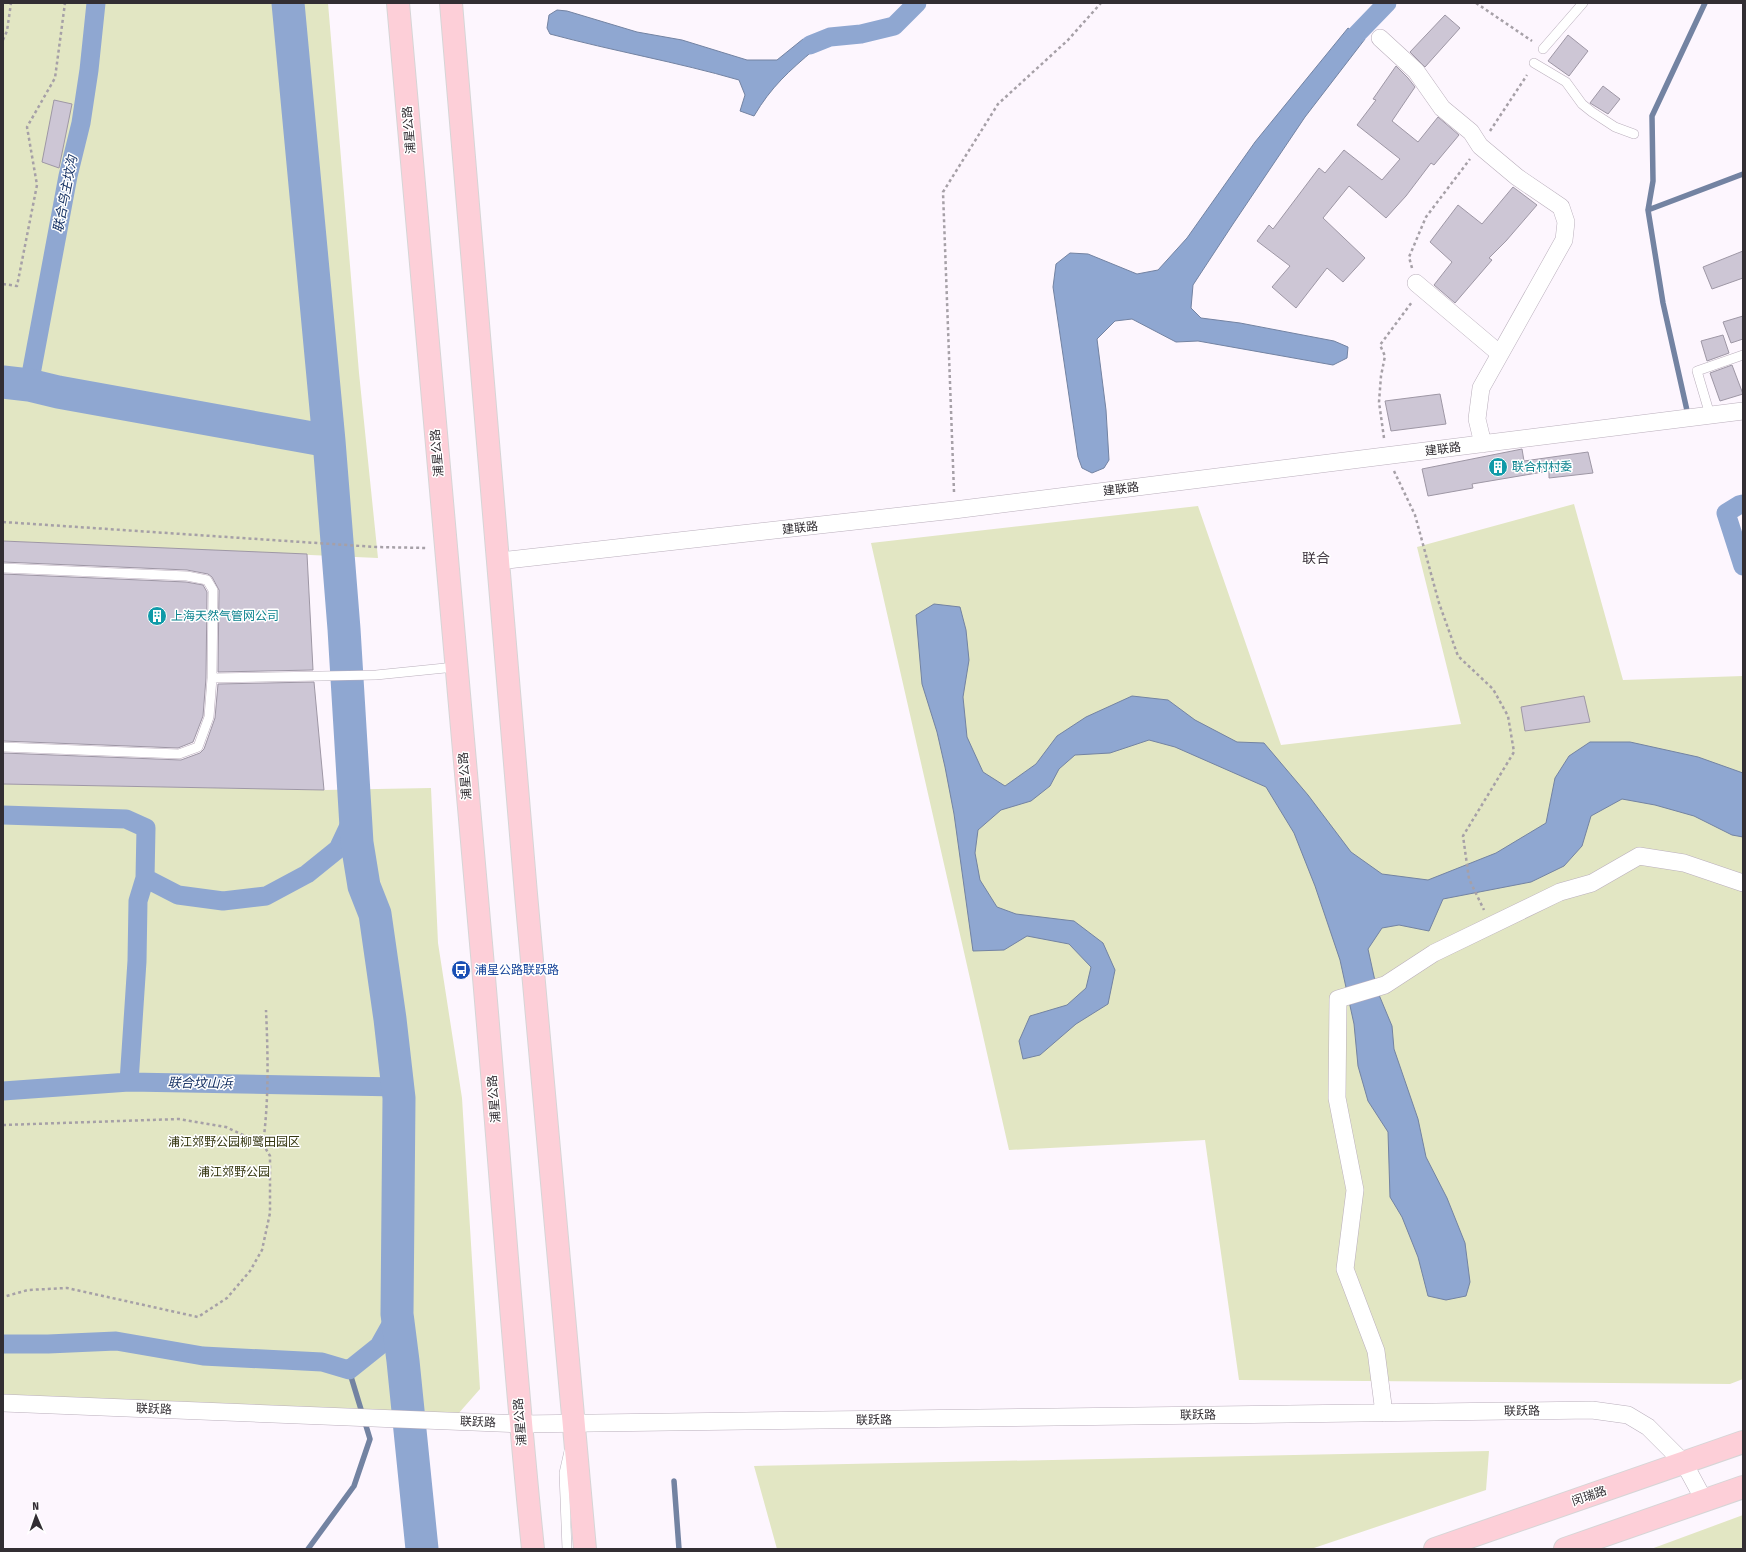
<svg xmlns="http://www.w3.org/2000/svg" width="1746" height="1552" viewBox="0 0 1746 1552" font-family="'Fira Sans Condensed','Noto Sans SC',sans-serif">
  <rect width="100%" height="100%" fill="#fdf6fe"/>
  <path fill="#e2e6c3" d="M3 3H328L359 373 378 558 3 541Z
    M1574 504 1623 680 1743 676V1379L1730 1384 1239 1380 1205 1140 1009 1150 871 543 1198 506 1281 745 1461 724 1417 547Z
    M3 784 324 790 431 788 438 943 462 1098 480 1389 458 1414 3 1396Z
    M1489 1451 1486 1490 1311 1549H777L754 1466Z
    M1743 1515V1549H1651Z"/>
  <path fill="#8fa7d1" stroke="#7383a2" d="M557 10 567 11 637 32 682 40 747 60H777L803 39 815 49C789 71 771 87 754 116L740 111 745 95 739 80C677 62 613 51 550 34L547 28 549 15Z
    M1348 28 1365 39 1305 117 1233 224 1193 285 1191 308 1201 318 1240 323 1334 341 1348 347 1347 358 1333 365 1198 341 1176 342 1132 319 1115 321 1097 339 1106 410 1109 460 1104 468 1092 473 1082 468 1078 457 1053 287 1056 264 1070 253 1088 254 1137 274 1158 270 1187 238 1255 142Z
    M934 604 960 607 966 630 969 660 963 697 967 737 983 772 1005 786 1036 764 1057 736 1086 717 1132 696 1168 700 1195 720 1237 742 1264 743 1308 795 1351 852 1382 874 1428 880 1496 853 1546 823 1555 778 1569 756 1590 742H1630L1698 757 1743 773V837L1732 835 1694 816 1655 805 1622 799 1591 816 1582 846 1564 866 1531 882 1443 899 1429 931 1399 925 1382 928 1368 949 1377 990 1392 1026 1394 1049 1418 1119 1426 1157 1447 1198 1465 1243 1470 1282 1466 1296 1446 1300 1428 1296 1418 1257 1402 1217 1390 1197 1388 1132 1368 1101 1358 1066 1354 1024 1340 960 1315 886 1294 833 1266 787 1175 747 1149 740 1110 753 1075 755 1059 769 1050 786 1031 801 1001 810 978 830 975 853 980 880 997 907 1016 914 1074 921 1103 943 1115 970 1108 1004 1076 1024 1040 1055 1023 1059 1019 1041 1030 1016 1067 1005 1086 988 1091 967 1069 944 1027 936 1004 950 973 951 954 814 945 767 937 732 922 684 916 615Z"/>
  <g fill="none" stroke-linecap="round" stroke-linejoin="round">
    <path stroke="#7383a2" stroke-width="5.5" d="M1648 210 1743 174
      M1688 415 1663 303 1648 210 1653 181 1652 116 1705 3
      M674 1481 679 1549
      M308 1549 354 1486 370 1439 349 1370"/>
    <path stroke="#8fa7d1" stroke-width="19" d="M1357 34 1387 3
      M810 45 830 37 861 34 894 26 917 3
      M29 385 68 176 81 123 89 70 96 3
      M1743 504 1739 505 1726 513 1743 566
      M3 815 126 819 146 828 145 878 178 895 223 901 266 896 307 874 338 849 355 813
      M129 1082 137 961 138 901 145 878
      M3 1091 129 1082 398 1087
      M3 1344H48L116 1341 203 1356 322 1362 349 1370 379 1346 397 1314"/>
    <path stroke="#8fa7d1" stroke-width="33" d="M288 3 329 441 344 629 357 843 364 886 375 914 390 1019 399 1098 397 1314 403 1361 422 1549
      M3 382 29 385 58 392 329 441"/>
  </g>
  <path fill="#cdc6d5" stroke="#9e97a5" d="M1445 15 1460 28 1425 67 1410 52Z
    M1568 35 1588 51 1569 76 1548 61Z
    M1396 66 1408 78 1415 87 1392 121 1418 142 1438 117 1459 135 1434 165 1431 163 1406 196 1386 218 1349 186 1323 218 1365 258 1343 282 1327 268 1296 308 1272 287 1290 266 1257 241 1269 225 1273 229 1319 168 1325 173 1344 150 1382 180 1400 159 1357 125 1376 100 1373 99Z
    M1603 86 1620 99 1608 114 1590 103Z
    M54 100 72 104 59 168 42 162Z
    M1513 187 1537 205 1506 241 1489 258 1492 260 1455 303 1434 285 1452 262 1430 242 1458 205 1482 224Z
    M1743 251V278L1712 289 1703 267Z
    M1743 316V339L1731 343 1723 322Z
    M1723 335 1729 353 1707 361 1701 341Z
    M1732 365 1743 394 1720 401 1710 373Z
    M1440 394 1446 424 1391 431 1385 401Z
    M1522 449 1524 461 1588 452 1593 473 1549 478V471L1472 484 1473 488 1428 496 1422 469Z
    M3 541 307 554 313 670 218 672 219 590 212 577 208 574 187 570 3 562Z
    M3 574 186 582 203 585 207 592 206 678 203 716 193 742 178 748 3 741Z
    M314 682 324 790 3 784V753L181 760 200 753 204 749 215 718 218 684Z
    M1584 696 1590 722 1525 731 1521 707Z"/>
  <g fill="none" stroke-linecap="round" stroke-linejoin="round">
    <defs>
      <path id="service" d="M1543 49 1583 3
        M1534 63 1566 82 1582 104 1592 112 1615 127 1634 134
        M1710 415 1697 371 1743 355
        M3 568 187 576 207 580 213 590 212 678 209 717 198 747 179 754 3 747
        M212 678 376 675 455 667
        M567 1549 564 1473 569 1451"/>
      <path id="minor" d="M1380 38 1416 71 1442 108 1471 132 1480 146 1517 177 1561 207 1566 222 1564 240 1481 388 1477 419 1483 444
        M1416 283 1500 354
        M499 561 954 510 1743 411
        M3 1403 520 1424 1592 1410 1628 1415 1648 1427 1684 1463 1704 1500
        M1384 1413 1376 1351 1345 1269 1355 1190 1337 1098 1338 999 1385 985 1434 953 1560 892 1592 883 1639 856 1684 863 1743 883"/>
      <path id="primary" d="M398 3C426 324 454 645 483 966 500 1160 513 1355 533 1549
        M451 3 526 894 585 1549
        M1435 1549 1743 1442
        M1565 1549 1743 1487"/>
    </defs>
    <use href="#service" stroke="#baafbc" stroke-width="10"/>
    <use href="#minor" stroke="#baafbc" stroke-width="18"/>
    <use href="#primary" stroke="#d6d5d6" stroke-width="24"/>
    <path stroke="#a6a0a7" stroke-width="2.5" stroke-dasharray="3 3" stroke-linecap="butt" d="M1476 3 1532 41
      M3 40 7 31 11 3
      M1490 131 1527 75
      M1412 268 1409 257 1426 217 1470 159
      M3 284 17 286 37 185 27 127 55 78 65 3
      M1384 438 1379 402 1381 376 1385 356 1380 345 1412 302
      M1394 471 1415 515 1439 603 1458 656 1493 689 1508 716 1514 752 1463 836 1469 879 1484 910
      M954 492 943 192 998 104 1068 40 1101 3
      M3 522 376 547 426 548
      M3 1125 179 1119 226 1127 263 1144 270 1156V1213L262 1250 250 1271 227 1298 198 1317 67 1288 28 1290 3 1297
      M263 1144C269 1099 268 1055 266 1010"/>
    <use href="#service" stroke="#fff" stroke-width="9"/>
    <use href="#minor" stroke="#fff" stroke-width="17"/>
    <use href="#primary" stroke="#fdcfd8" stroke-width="22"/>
  </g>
  <defs>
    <symbol id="building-disc" viewBox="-11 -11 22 22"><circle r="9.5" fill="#0f9aa8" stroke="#fff"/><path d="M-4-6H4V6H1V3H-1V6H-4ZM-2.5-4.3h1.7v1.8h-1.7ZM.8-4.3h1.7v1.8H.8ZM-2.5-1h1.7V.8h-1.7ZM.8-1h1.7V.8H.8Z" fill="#fff"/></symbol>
    <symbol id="bus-disc" viewBox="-11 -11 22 22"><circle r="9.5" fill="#1a4fb4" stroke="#fff"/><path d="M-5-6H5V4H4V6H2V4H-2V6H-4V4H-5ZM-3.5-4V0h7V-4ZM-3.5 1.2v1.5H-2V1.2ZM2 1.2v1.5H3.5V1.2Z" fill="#fff"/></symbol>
  </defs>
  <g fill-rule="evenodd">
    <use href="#building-disc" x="1487" y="456" width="22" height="22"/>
    <use href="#building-disc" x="146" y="605" width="22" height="22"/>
    <use href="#bus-disc" x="450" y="959" width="22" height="22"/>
  </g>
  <g text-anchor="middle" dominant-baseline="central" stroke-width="3" stroke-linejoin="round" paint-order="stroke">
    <g font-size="12" fill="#322e33" stroke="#fff">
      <text transform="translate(409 130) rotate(-95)">浦星公路</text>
      <text transform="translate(1443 449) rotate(-7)">建联路</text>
      <text transform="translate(437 453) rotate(-95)">浦星公路</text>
      <text transform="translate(1121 489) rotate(-7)">建联路</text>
      <text transform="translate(800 528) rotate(-6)">建联路</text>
      <text transform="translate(465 776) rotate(-95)">浦星公路</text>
      <text transform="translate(494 1099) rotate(-95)">浦星公路</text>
      <text transform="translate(154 1409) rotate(2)">联跃路</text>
      <text transform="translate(1522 1411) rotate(-1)">联跃路</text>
      <text transform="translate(1198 1415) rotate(-1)">联跃路</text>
      <text transform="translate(874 1420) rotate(-1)">联跃路</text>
      <text transform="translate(478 1422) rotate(2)">联跃路</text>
      <text transform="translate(520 1422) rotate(-95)">浦星公路</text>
      <text transform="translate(1589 1496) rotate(-19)">闵瑞路</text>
    </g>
    <g font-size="12" fill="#0d838f" stroke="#fff" text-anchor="start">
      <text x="1512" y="467">联合村村委</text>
      <text x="171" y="616">上海天然气管网公司</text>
    </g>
    <g font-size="12" fill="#164399" stroke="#fff" text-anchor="start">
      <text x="475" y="970">浦星公路联跃路</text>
    </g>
    <g font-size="12" fill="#33350e" stroke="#fff">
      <text x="234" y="1142">浦江郊野公园柳鹭田园区</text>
      <text x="234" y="1172">浦江郊野公园</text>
    </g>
    <g font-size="13" font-style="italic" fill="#132f62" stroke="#fff">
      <text transform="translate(65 194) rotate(-79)">联合鸟主坟沟</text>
      <text transform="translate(200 1083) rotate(1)">联合坟山浜</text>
    </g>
    <g font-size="14" fill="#3d343e" stroke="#fff">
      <text x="1316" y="558">联合</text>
    </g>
  </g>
  <rect width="1746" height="1552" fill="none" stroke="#322e33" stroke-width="8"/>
  <g transform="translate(36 1516) rotate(358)" stroke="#ffffff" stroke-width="3" paint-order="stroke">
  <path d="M0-3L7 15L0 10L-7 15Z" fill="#322e33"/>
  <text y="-6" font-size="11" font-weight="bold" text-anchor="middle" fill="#322e33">N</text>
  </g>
</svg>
